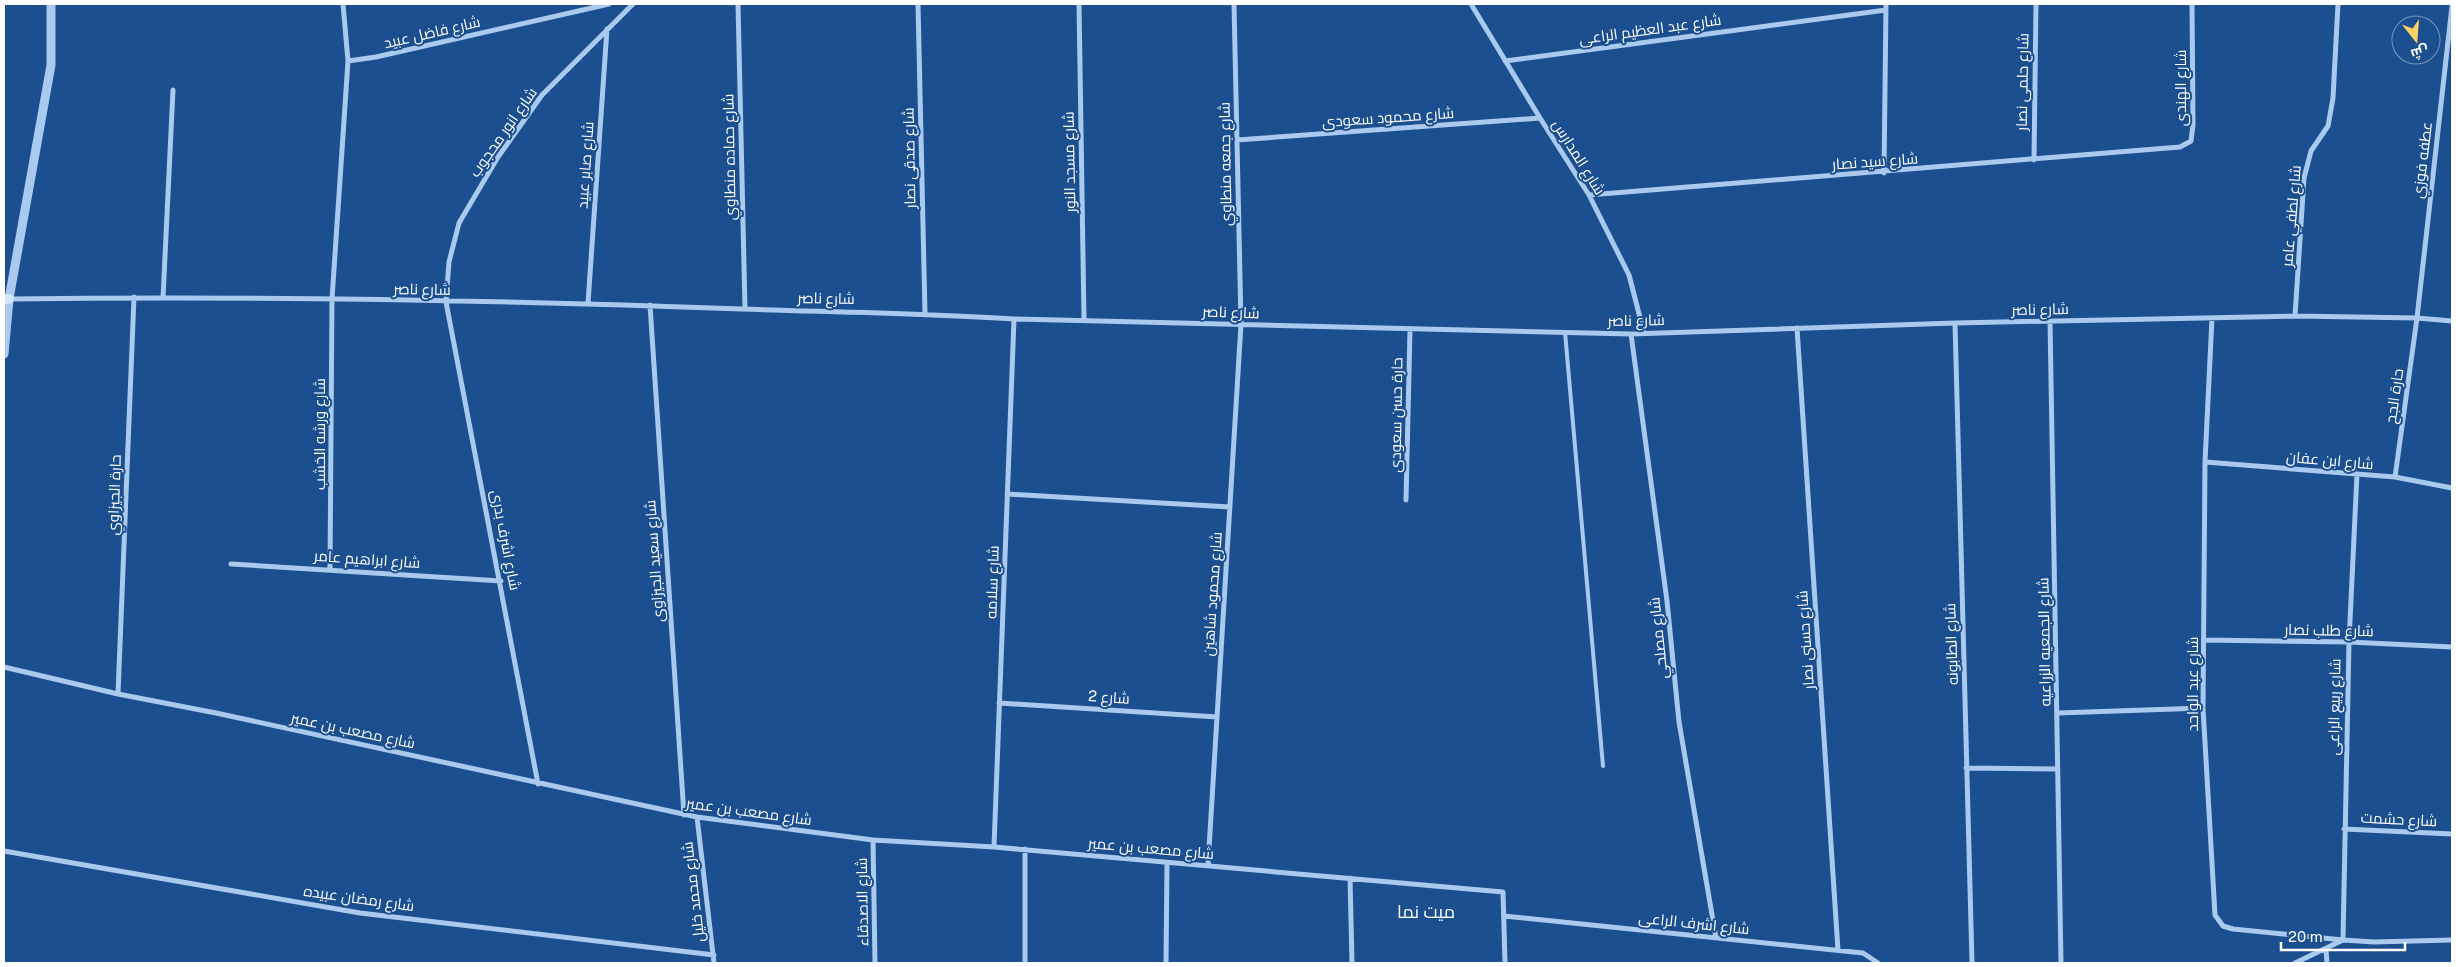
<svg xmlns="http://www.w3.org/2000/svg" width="2456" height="967" viewBox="0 0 2456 967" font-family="'Public Sans',Cairo,sans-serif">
  <rect width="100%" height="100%" fill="#1b4f8f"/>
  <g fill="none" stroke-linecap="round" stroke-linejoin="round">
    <path stroke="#a9c9ee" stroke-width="4" d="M1565 332 1603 766"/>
    <path stroke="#a9c9ee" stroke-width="5" d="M738 4 745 309
      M918 4 925 313
      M1079 4 1084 319
      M1471 4 1540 118 1589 195 1629 275 1644 333
      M348 61 376 57 609 4
      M1505 61 1886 10
      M1237 140 1540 118
      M2034 160 2036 4
      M1884 173 1886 4
      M1589 195 2180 147 2191 141 2193 125 2192 4
      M163 298 173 90
      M9 299C253 296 498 300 741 309 832 312 923 313 1014 319L1631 334 1955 323 2295 316 2417 318 2452 321
      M588 303 607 29
      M650 305 684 815
      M2295 316 2304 178 2311 151 2328 126 2333 98 2338 4
      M2212 318 2205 462 2203 708 2215 915 2223 926 2233 929 2343 940 2349 642 2357 474
      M2050 321 2061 963
      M1955 323 1972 963
      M1797 328 1838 950
      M1631 334 1667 601 1679 722 1716 938
      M2205 462 2395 477 2452 488
      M2395 477 2417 318 2452 6
      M1007 494 1230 507
      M1406 500 1410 330
      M231 564 501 581
      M330 569 332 299 348 61 343 4
      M2205 640 2349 642 2452 647
      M4 667 118 694 216 713 697 817 873 840 994 847 1503 892 1505 963
      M118 694 134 297
      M999 703 1217 717
      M2058 713 2203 708
      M1966 768 2058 769
      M538 784 446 302 449 262 459 223 498 157 542 95 633 4
      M697 817 714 963
      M2344 829 2452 834
      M873 840 875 963
      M994 847 1014 319
      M1025 849V963
      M4 851 360 913 714 955
      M1208 865 1241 324 1234 4
      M1350 878 1352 963
      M1504 916 1863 953 1878 963
      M2326 950 2327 963
      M1166 963 1167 862
      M2295 963 2343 940 2374 942 2452 940"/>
    <path stroke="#a9c9ee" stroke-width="9" d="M4 354 9 299 51 65V4"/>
    <path stroke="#d6e6fa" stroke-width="10" d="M4 299H9"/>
  </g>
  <g text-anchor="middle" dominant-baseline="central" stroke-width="4" stroke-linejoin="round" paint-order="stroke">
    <g font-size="15" fill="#fff" stroke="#1b4f8f">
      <text transform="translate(1650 29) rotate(-8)">شارع عبد العظيم الراعى</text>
      <text transform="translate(432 32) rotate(-13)">شارع فاضل عبيد</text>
      <text transform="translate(2022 82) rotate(-89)">شارع حلمى نصار</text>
      <text transform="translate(2180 88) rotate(-90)">شارع الهندى</text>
      <text transform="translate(1388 117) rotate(-4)">شارع محمود سعودى</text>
      <text transform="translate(503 132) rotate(-55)">شارع انور محجوب</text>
      <text transform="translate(729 157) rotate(-91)">شارع حماده منطاوي</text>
      <text transform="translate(1579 157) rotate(58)">شارع المدارس</text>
      <text transform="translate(909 158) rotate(-91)">شارع صدقى نصار</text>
      <text transform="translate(2422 160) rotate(-83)">عطفه فوزي</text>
      <text transform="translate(1875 161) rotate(-4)">شارع سيد نصار</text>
      <text transform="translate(1069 162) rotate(-91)">شارع مسجد النور</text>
      <text transform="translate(1225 164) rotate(-91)">شارع جمعه منطاوي</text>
      <text transform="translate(585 165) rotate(-86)">شارع صابر عبيد</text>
      <text transform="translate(2291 216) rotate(-85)">شارع لطفي عامر</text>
      <text transform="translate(422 289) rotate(1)">شارع ناصر</text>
      <text transform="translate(826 298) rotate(1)">شارع ناصر</text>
      <text transform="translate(2040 309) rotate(-1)">شارع ناصر</text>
      <text transform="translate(1231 312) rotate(2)">شارع ناصر</text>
      <text transform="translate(1636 320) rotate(-1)">شارع ناصر</text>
      <text transform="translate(2394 396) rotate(-82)">حارة الجح</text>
      <text transform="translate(1396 415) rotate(-89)">حارة حسن سعودى</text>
      <text transform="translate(319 434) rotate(-90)">شارع ورشه الخشب</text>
      <text transform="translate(2330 460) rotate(5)">شارع ابن عفان</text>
      <text transform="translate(114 495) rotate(-88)">حارة الجيزاوي</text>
      <text transform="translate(506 540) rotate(79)">شارع اشرف بدرى</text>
      <text transform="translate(367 559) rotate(4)">شارع ابراهيم عامر</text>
      <text transform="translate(654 561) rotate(-94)">شارع سعيد الجيزاوى</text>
      <text transform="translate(992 582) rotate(-88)">شارع سلامه</text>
      <text transform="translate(1212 594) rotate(-86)">شارع محمود شاهين</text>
      <text transform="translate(2329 630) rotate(1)">شارع طلب نصار</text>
      <text transform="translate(1658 638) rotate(-96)">شارع مصلحي</text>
      <text transform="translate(1805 640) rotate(-94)">شارع حسنى نصار</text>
      <text transform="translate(2044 642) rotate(-91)">شارع الجمعيه الزراعيه</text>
      <text transform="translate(1951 644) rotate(-92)">شارع الطابونه</text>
      <text transform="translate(2192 684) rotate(-90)">شارع عبد الواحد</text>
      <text transform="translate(1109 697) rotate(4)">شارع 2</text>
      <text transform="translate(2334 707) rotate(-89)">شارع ربيع الراعى</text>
      <text transform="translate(353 730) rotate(12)">شارع مصعب بن عمير</text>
      <text transform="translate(749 811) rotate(8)">شارع مصعب بن عمير</text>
      <text transform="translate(2399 819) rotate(3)">شارع حشمت</text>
      <text transform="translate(1151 848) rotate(5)">شارع مصعب بن عمير</text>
      <text transform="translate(693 892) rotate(-97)">شارع محمد خليل</text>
      <text transform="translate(359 898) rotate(8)">شارع رمضان عبيده</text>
      <text transform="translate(862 902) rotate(-91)">شارع الاصدقاء</text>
      <text transform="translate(1694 923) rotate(6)">شارع اشرف الراعى</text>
    </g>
    <g font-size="18" fill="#fff" stroke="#1b4f8f">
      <text x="1426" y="911">ميت نما</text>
    </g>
  </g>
  <rect width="2456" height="967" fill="none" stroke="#ffffff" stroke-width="10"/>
  <g transform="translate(2416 40) rotate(163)"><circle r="24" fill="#1b4f8f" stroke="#7695bc"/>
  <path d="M0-4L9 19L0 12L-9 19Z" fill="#ffd166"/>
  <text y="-8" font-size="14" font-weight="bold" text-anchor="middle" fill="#ffffff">ش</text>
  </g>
  <path d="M2281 942v8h124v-8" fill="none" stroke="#ffffff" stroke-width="2.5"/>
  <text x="2288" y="942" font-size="15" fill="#ffffff" stroke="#1b4f8f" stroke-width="4" paint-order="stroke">20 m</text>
</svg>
